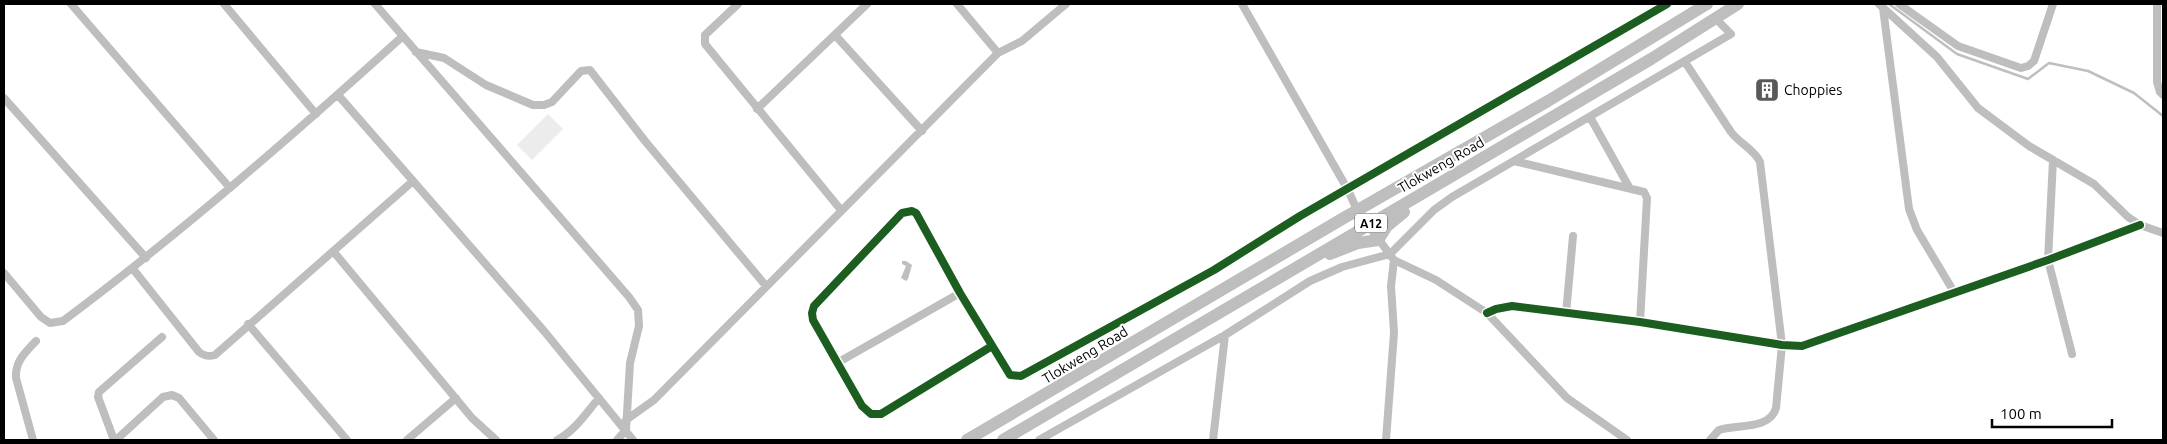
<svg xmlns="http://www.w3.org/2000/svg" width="2167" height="444" viewBox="0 0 2167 444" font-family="Ubuntu,sans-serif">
  <rect width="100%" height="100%" fill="#fff"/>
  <path fill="#ececec" d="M548 114 563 129 532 160 517 145Z"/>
  <path fill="#bfbfbf" d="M902 261H906L912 265 908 279 906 281 901 278 906 266 902 264Z"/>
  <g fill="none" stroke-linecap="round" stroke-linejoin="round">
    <path stroke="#bfbfbf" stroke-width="2.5" d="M1889 4 1957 54 2028 79 2049 63 2088 71 2134 93 2163 116"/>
    <path stroke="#bebebe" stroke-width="8" d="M71 4 230 188
      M224 4 316 114
      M375 4 629 297 638 310 639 326 630 363 626 430 617 440
      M738 4 705 35V44L841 210
      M957 4 998 53
      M1242 4 1348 190 1357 210 1394 260 1436 280 1487 313 1567 398 1627 440
      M1879 4 1937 57 1978 108 2029 146 2094 184 2128 217 2140 225 2163 233
      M1899 4 1958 46 2021 68 2028 66 2034 61 2053 4
      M2157 4V82L2160 92 2163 95
      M1883 8 1909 209 1917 230 1954 292
      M835 35 922 131
      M416 52 444 58 486 85 533 105H544L552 102 581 71 590 70 645 141 766 286
      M1685 62 1731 132C1739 143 1755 150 1760 162L1782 345 1776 408C1770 430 1737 424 1719 430L1710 440
      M338 95 544 331 633 440
      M4 98 146 258
      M757 109 867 4
      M1590 117 1629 187
      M2053 160 2048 260 2072 354
      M1514 161 1644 192 1647 198 1640 322
      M333 251 472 418 496 440
      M133 269 199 352C204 356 208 357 215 355L413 181
      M4 273 41 317 50 323 63 321C181 233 293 135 403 36
      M1487 313 1496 309 1512 306 1640 322 1782 345 1802 346 2048 260 2140 225
      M1566 314 1573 236
      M248 324 347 440
      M992 346 881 414H871L862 406 813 320 812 313 814 306 902 213 912 211 916 213 960 293 1007 370 1010 375 1021 376 1214 270 1300 216 1667 4
      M837 363 960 293
      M626 420 654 400 998 53 1022 41 1066 4
      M33 440 16 378C15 361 25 353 36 341
      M114 440 98 397 99 392 162 337
      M116 440 163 397 172 395 179 398 214 440
      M407 440 456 398
      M557 440C575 431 586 413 599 398
      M1039 440 1225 335 1310 281 1342 267 1390 254 1434 210 1452 197 1731 34 1716 19
      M1213 440 1225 335
      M1386 440 1394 333 1391 286 1394 260"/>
    <path stroke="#bebebe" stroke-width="12" d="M1330 254 1358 243 1378 240 1387 226 1404 212
      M967 440 1342 219 1548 101 1707 4
      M1003 440 1651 59 1738 4"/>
    <defs>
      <path id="cycleway" d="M1487 313 1496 309 1512 306 1640 322 1782 345 1802 346 2048 260 2140 225
        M992 346 881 414H871L862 406 813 320 812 313 814 306 902 213 912 211 916 213 960 293 1007 370 1010 375 1021 376 1214 270 1300 216 1667 4"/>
    </defs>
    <use href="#cycleway" stroke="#fff" stroke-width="11"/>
    <use href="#cycleway" stroke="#1b5e20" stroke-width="8"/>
  </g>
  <defs>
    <symbol id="building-square" viewBox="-11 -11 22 22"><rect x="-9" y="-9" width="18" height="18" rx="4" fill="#595959" stroke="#fff"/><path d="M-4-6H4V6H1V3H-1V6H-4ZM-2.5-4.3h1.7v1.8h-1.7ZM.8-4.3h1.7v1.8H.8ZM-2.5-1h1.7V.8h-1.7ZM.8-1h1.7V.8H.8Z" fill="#fff"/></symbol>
  </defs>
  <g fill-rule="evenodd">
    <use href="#building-square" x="1753" y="76" width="28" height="28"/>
  </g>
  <g text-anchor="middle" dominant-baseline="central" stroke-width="4" stroke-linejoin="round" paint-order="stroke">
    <rect fill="#fff" stroke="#4c4c4c" stroke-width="1" x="1355" y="213.5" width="32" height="19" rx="4"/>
    <g font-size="12" font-weight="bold" fill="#000">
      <text x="1371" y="223">A12</text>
    </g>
    <g font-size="14" fill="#000" stroke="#fff" text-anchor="start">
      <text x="1784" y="90">Choppies</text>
    </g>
    <g font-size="14" fill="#000" stroke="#fff">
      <text transform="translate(1441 165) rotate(-30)">Tlokweng Road</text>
      <text transform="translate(1085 355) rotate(-31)">Tlokweng Road</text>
    </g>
  </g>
  <rect width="2167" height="444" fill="none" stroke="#000000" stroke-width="10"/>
  <path d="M1992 419v8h120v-8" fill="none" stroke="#000000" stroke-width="2.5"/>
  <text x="2000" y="419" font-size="15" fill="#000000" stroke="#ffffff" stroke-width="4" paint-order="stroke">100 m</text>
</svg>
